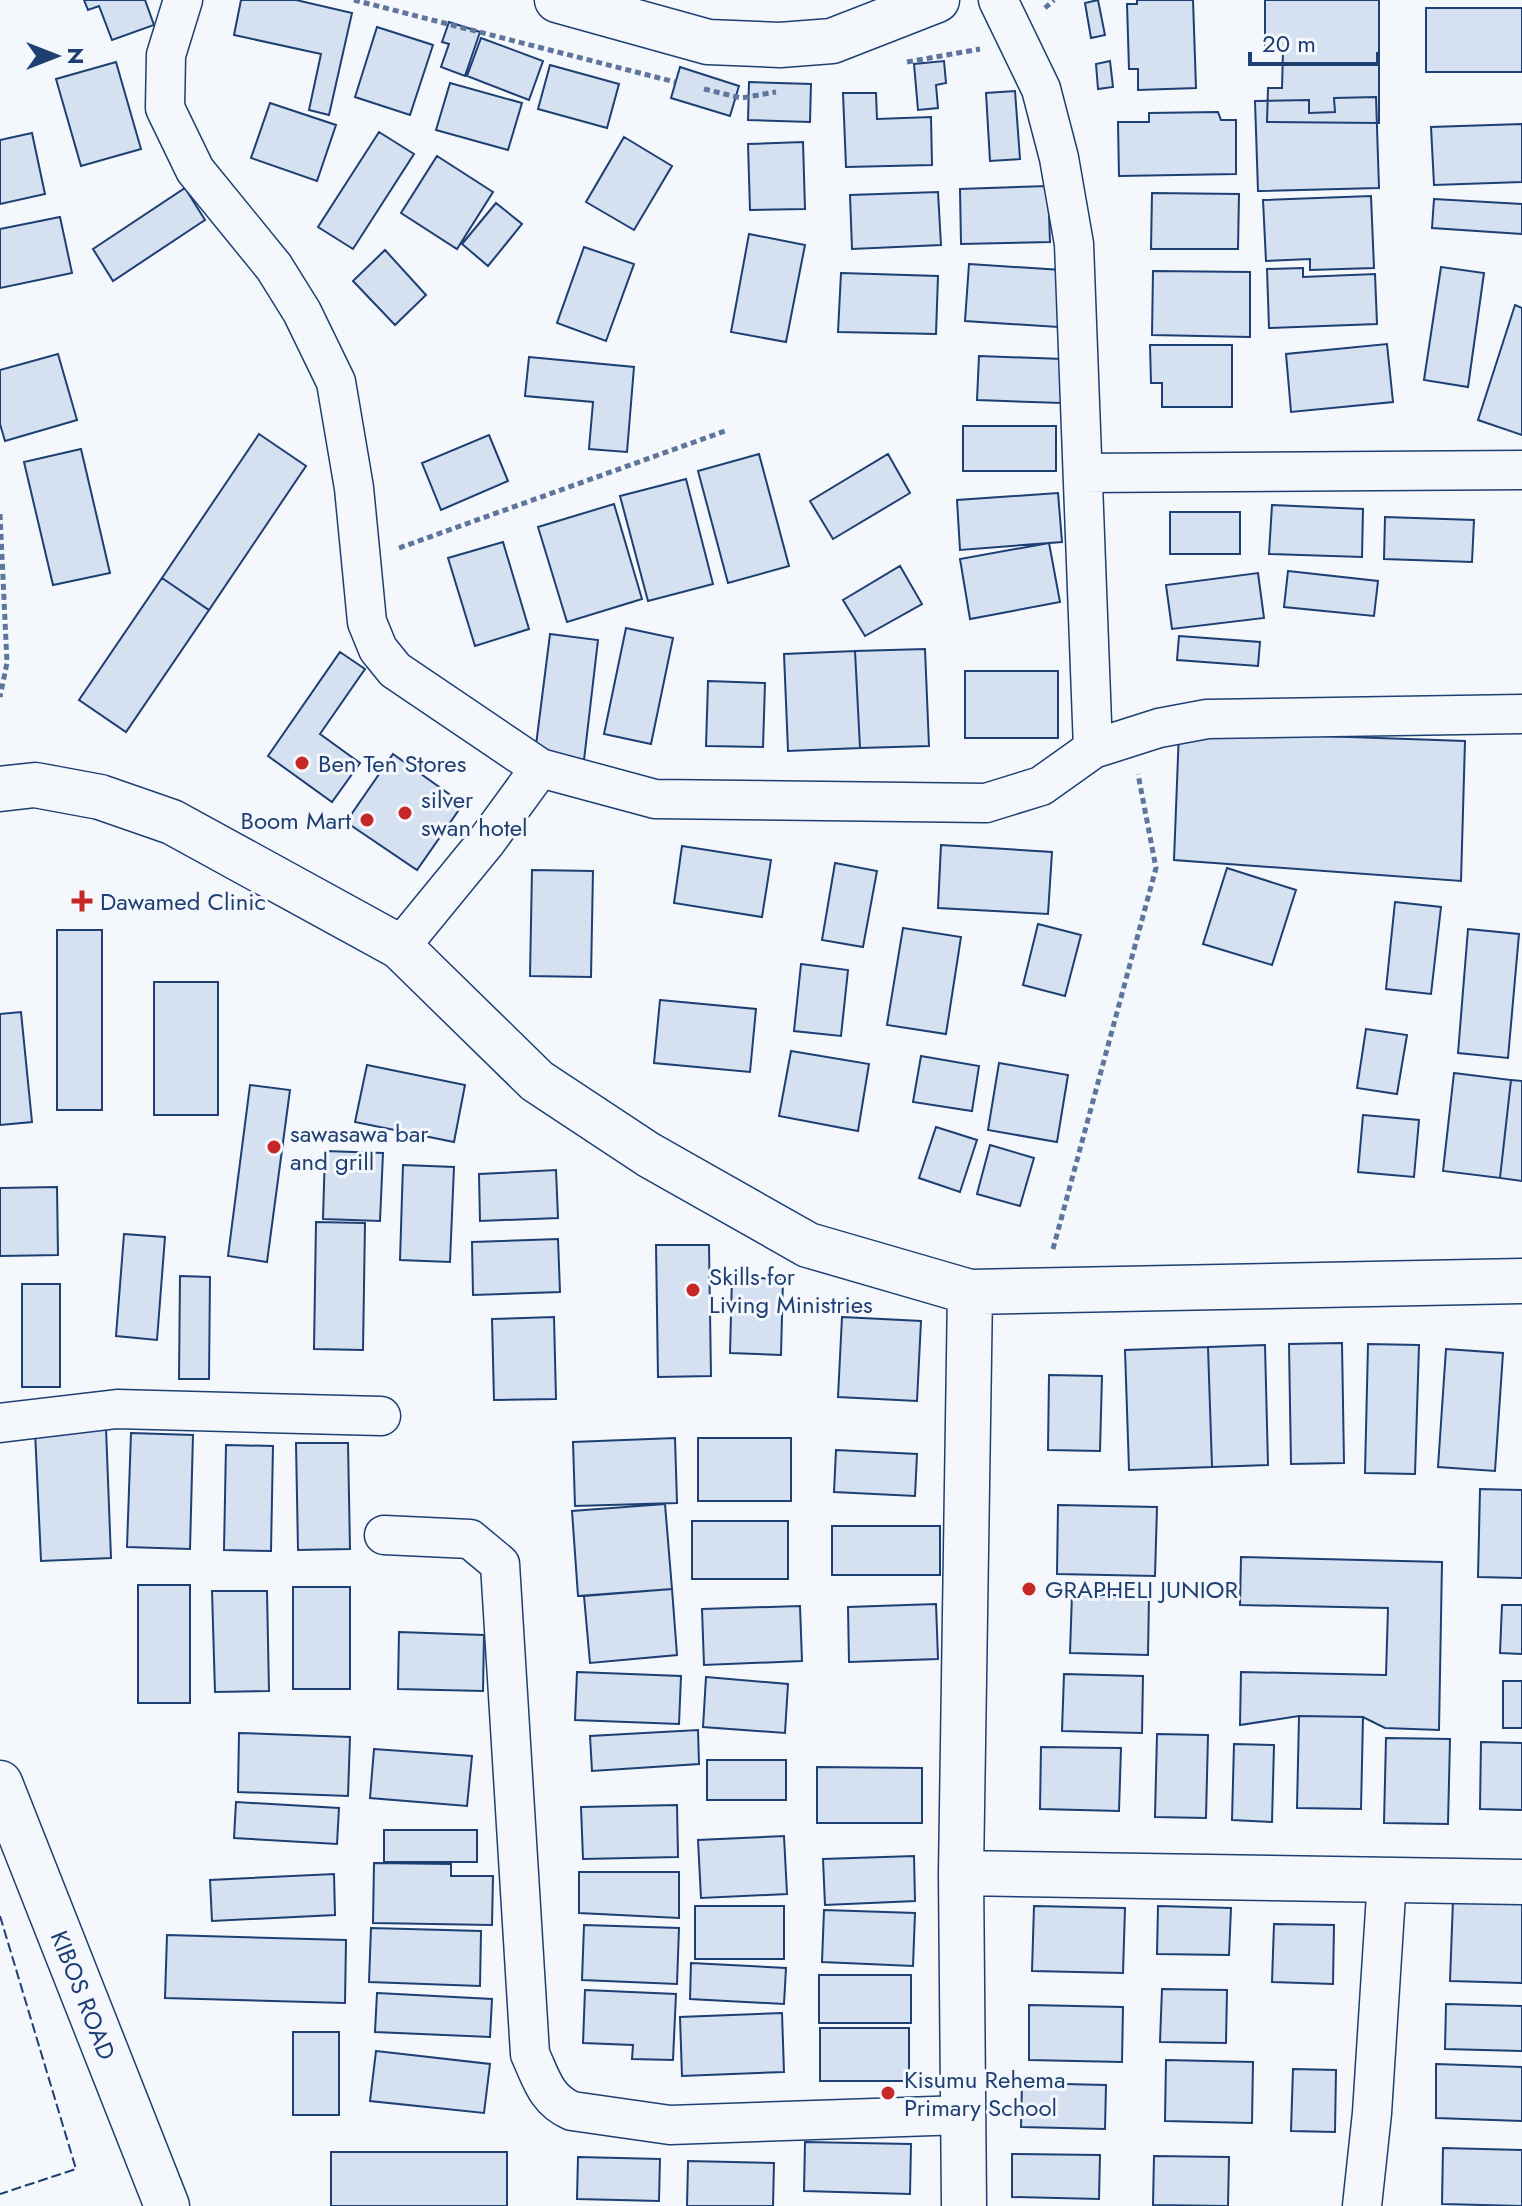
<svg xmlns="http://www.w3.org/2000/svg" width="1522" height="2206" viewBox="0 0 1522 2206" font-family="Jost,sans-serif">
  <rect width="100%" height="100%" fill="#f4f7fb"/>
  <path fill="#d5e0f0" stroke="#1d3f73" stroke-width="2" d="M84 0H145L154 25 112 40 99 6 88 10Z
    M241 0H296L352 13 329 115 309 110 321 54 234 35Z
    M1098 0 1105 35 1091 38 1085 3Z
    M1137 0H1193L1196 88 1138 90V69H1129L1127 4H1137Z
    M1265 0H1379V123L1267 122 1268 88H1282L1283 51H1265Z
    M1426 8H1522V72H1426Z
    M449 22 480 32 465 76 441 67 449 44 442 42Z
    M377 27 433 45 410 115 355 97Z
    M481 38 543 61 529 100 467 76Z
    M944 61 946 83 936 85 938 108 918 110 914 64Z
    M1110 61 1113 87 1098 89 1096 64Z
    M116 62 141 149 81 166 56 79Z
    M550 65 619 84 607 128 538 109Z
    M680 67 739 86 730 116 671 98Z
    M749 82 811 84 810 122 748 120Z
    M450 83 522 103 508 150 436 130Z
    M1015 91 1020 159 990 161 986 93Z
    M843 93H876L877 119 931 117 932 165 846 167Z
    M1376 97 1379 188 1258 191 1255 101 1309 100V113L1335 112 1334 98Z
    M270 103 336 125 317 181 251 158Z
    M1218 112 1221 120H1236V174L1119 176 1118 122H1149V113Z
    M1522 124V182L1434 185 1431 127Z
    M379 132 414 154 353 249 318 227Z
    M32 133 45 194 0 204V140Z
    M624 137 672 166 634 230 586 202Z
    M803 142 805 209 750 210 748 144Z
    M437 156 493 192 457 249 401 213Z
    M1048 186 1050 242 961 244 960 189Z
    M185 188 205 220 113 281 93 249Z
    M938 192 941 245 852 249 850 195Z
    M1152 193 1239 194 1238 249H1151Z
    M1371 196 1374 268 1310 270V259L1266 261 1263 200Z
    M1434 199 1522 204V234L1432 228Z
    M496 203 522 224 488 266 462 244Z
    M60 217 72 273 0 288V229Z
    M749 234 805 245 786 342 731 332Z
    M584 247 634 264 606 341 557 323Z
    M385 250 426 295 395 325 353 281Z
    M969 264 1062 270 1058 327 965 321Z
    M1441 267 1484 273 1468 387 1424 380Z
    M1303 268V277L1375 274 1377 324 1269 328 1267 269Z
    M1153 271 1250 272V337L1152 335Z
    M841 273 938 276 936 334 838 332Z
    M1515 305 1522 308V435L1478 420Z
    M1387 344 1393 402 1291 412 1286 354Z
    M1150 345H1232V407H1162V383H1151Z
    M58 354 77 420 5 441 0 424V370Z
    M979 356 1063 359 1062 403 977 400Z
    M529 357 634 367 627 452 589 449 593 402 525 396Z
    M963 426H1056V471H963Z
    M259 434 306 466 209 610 162 578Z
    M489 435 508 481 441 510 422 463Z
    M81 449 110 573 53 585 24 462Z
    M759 454 789 566 728 583 698 471Z
    M888 454 910 493 833 539 810 501Z
    M686 479 713 584 648 601 620 496Z
    M1058 493 1062 542 960 550 957 500Z
    M614 504 642 599 567 622 538 527Z
    M1272 505 1363 509 1362 557 1269 554Z
    M1170 512H1240V554H1170Z
    M1385 517 1474 520 1472 562 1384 559Z
    M503 542 529 629 475 646 448 558Z
    M1049 543 1060 602 970 619 960 559Z
    M900 566 922 604 865 636 843 600Z
    M1288 571 1378 581 1374 616 1284 607Z
    M1258 573 1264 618 1172 629 1166 585Z
    M162 578 209 610 126 732 79 700Z
    M626 628 673 638 651 744 604 734Z
    M550 634 598 640 584 760 535 753Z
    M1179 636 1260 642 1258 666 1177 660Z
    M925 649 929 746 860 748 855 651Z
    M855 651 860 748 788 751 784 654Z
    M340 652 365 669 320 734 360 763 332 802 268 756Z
    M965 671H1058V738H965Z
    M708 681 765 683 763 747 706 746Z
    M1179 731 1465 741 1461 881 1174 860Z
    M393 754 463 804 417 870 346 822Z
    M941 845 1052 852 1048 914 938 908Z
    M682 846 771 860 762 917 674 903Z
    M835 863 877 871 863 947 822 940Z
    M1227 868 1296 890 1272 965 1203 944Z
    M532 870 593 871 591 977 530 976Z
    M1395 902 1441 907 1431 994 1386 989Z
    M1038 924 1081 935 1065 996 1023 985Z
    M903 928 961 937 946 1034 887 1025Z
    M1468 929 1519 934 1508 1058 1458 1053Z
    M57 930H102V1110H57Z
    M801 964 848 970 841 1036 794 1031Z
    M154 982H218V1115H154Z
    M660 1000 756 1009 750 1072 654 1063Z
    M21 1012 32 1122 0 1125V1014Z
    M1366 1029 1407 1035 1397 1094 1357 1088Z
    M791 1051 869 1064 858 1131 779 1116Z
    M921 1056 979 1066 972 1111 913 1102Z
    M999 1063 1068 1075 1057 1142 988 1130Z
    M367 1065 465 1085 454 1142 355 1122Z
    M1454 1073 1511 1080 1500 1178 1443 1171Z
    M1511 1080 1522 1081V1181L1500 1178Z
    M250 1085 290 1090 267 1262 228 1256Z
    M1363 1115 1419 1120 1414 1177 1358 1172Z
    M936 1127 977 1140 960 1192 919 1178Z
    M990 1145 1034 1158 1020 1206 977 1194Z
    M325 1151 383 1153 380 1221 323 1219Z
    M403 1165 454 1167 450 1262 400 1260Z
    M556 1170 558 1218 480 1221 479 1174Z
    M57 1187 58 1255 0 1256V1188Z
    M316 1222 365 1223 363 1350 314 1349Z
    M124 1234 165 1237 157 1340 116 1336Z
    M558 1239 560 1292 473 1295 472 1242Z
    M656 1245H709L711 1376 658 1377Z
    M180 1276 210 1277 209 1379H179Z
    M732 1277 783 1279 781 1355 730 1353Z
    M22 1284H60V1387H22Z
    M554 1317 556 1399 494 1400 492 1319Z
    M842 1317 921 1321 917 1401 838 1397Z
    M1342 1343 1344 1463 1291 1464 1289 1344Z
    M1368 1344 1419 1345 1415 1474 1365 1473Z
    M1265 1345 1268 1465 1212 1467 1208 1347Z
    M1208 1347 1212 1467 1129 1470 1125 1350Z
    M1446 1349 1503 1353 1495 1471 1438 1467Z
    M1049 1375 1102 1376 1100 1451 1048 1450Z
    M106 1428 111 1558 41 1561 35 1431Z
    M131 1433 193 1435 190 1549 127 1547Z
    M675 1438 677 1503 575 1506 573 1442Z
    M698 1438H791V1501H698Z
    M296 1443H348L350 1549 298 1550Z
    M226 1445 273 1446 271 1551 224 1550Z
    M836 1450 917 1454 915 1496 834 1492Z
    M1480 1489 1522 1490V1578L1478 1577Z
    M665 1504 672 1589 578 1596 572 1511Z
    M1058 1505 1157 1507 1155 1576 1057 1574Z
    M692 1521H788V1579H692Z
    M832 1526H940V1575H832Z
    M1241 1557 1442 1562 1439 1730 1385 1728 1363 1717 1299 1716 1240 1725 1241 1672 1386 1675 1388 1608 1240 1605Z
    M138 1585H190V1703H138Z
    M293 1587H350V1689H293Z
    M672 1589 677 1655 590 1663 584 1596Z
    M212 1591H267L269 1691 215 1692Z
    M1072 1594 1149 1596 1148 1655 1070 1653Z
    M936 1604 938 1659 849 1662 848 1607Z
    M1502 1605H1522V1654L1500 1653Z
    M800 1606 802 1661 704 1665 702 1609Z
    M399 1632 484 1635 483 1691 398 1689Z
    M577 1672 681 1676 679 1724 575 1720Z
    M1064 1674 1143 1676 1142 1733 1062 1731Z
    M706 1677 788 1684 785 1733 703 1727Z
    M1503 1681H1522V1728H1503Z
    M1299 1716 1363 1717 1361 1809 1297 1808Z
    M698 1730 699 1764 592 1771 590 1736Z
    M239 1733 350 1737 348 1796 238 1792Z
    M1157 1734 1208 1735 1206 1818 1155 1817Z
    M1386 1738 1450 1739 1448 1824 1384 1823Z
    M1481 1742 1522 1743V1810L1480 1809Z
    M1234 1744 1274 1745 1272 1822 1232 1820Z
    M1041 1747 1121 1748 1119 1811 1040 1809Z
    M374 1749 472 1756 467 1806 370 1798Z
    M707 1760H786V1800H707Z
    M817 1767 922 1768V1823H817Z
    M236 1802 339 1808 337 1844 234 1838Z
    M677 1805 678 1857 583 1859 581 1807Z
    M384 1830H477V1862H384Z
    M784 1836 787 1894 701 1898 698 1840Z
    M914 1856 915 1901 825 1905 823 1859Z
    M374 1863 451 1864V1876H493L492 1925 373 1923Z
    M579 1872H679V1918L579 1913Z
    M334 1874 335 1915 212 1921 210 1880Z
    M1453 1900 1522 1901V1983L1450 1981Z
    M695 1906H784V1959H695Z
    M1034 1906 1125 1908 1123 1973 1032 1971Z
    M1158 1906 1231 1908 1229 1955 1157 1954Z
    M824 1910 915 1913 913 1966 822 1962Z
    M1274 1924 1334 1925 1333 1984 1272 1982Z
    M584 1925 679 1928 677 1984 582 1980Z
    M371 1928 481 1931 480 1986 369 1982Z
    M167 1935 346 1940 345 2003 165 1998Z
    M691 1963 786 1968 784 2004 690 1999Z
    M819 1975H911V2023H819Z
    M1162 1989 1227 1990 1226 2043 1160 2042Z
    M585 1990 676 1994 673 2060 632 2059 633 2045 583 2043Z
    M377 1993 492 1999 490 2037 375 2032Z
    M1446 2004 1522 2006V2051L1445 2049Z
    M1029 2005 1123 2007 1122 2062 1029 2060Z
    M782 2013 784 2072 682 2076 680 2017Z
    M820 2028H909V2081H820Z
    M293 2032H339V2115H293Z
    M376 2051 490 2064 484 2113 370 2101Z
    M1166 2060 1253 2062 1252 2123 1165 2121Z
    M1436 2064 1522 2067V2121L1436 2118Z
    M1293 2069 1336 2070 1335 2132 1291 2131Z
    M1022 2083 1106 2085 1105 2129 1021 2127Z
    M805 2142 911 2144 910 2194 804 2191Z
    M1443 2148 1522 2150V2206L1442 2204Z
    M331 2152H507V2206H331Z
    M1012 2154 1100 2155 1099 2199 1012 2197Z
    M1154 2156 1229 2157 1228 2206 1153 2205Z
    M578 2157 660 2159 659 2201 577 2199Z
    M688 2161 774 2163 773 2206H687Z"/>
  <g fill="none" stroke-linecap="round" stroke-linejoin="round">
    <defs>
      <path id="street" d="M183 0 166 55 165 108 195 170 274 267 302 312 336 382 354 488 367 622 378 649 395 670 540 768
        M998 0 1041 89 1059 158 1074 244 1093 749
        M1083 473 1522 470
        M400 947 486 842 540 768 655 799 986 803 1041 786 1093 749 1159 728 1207 719 1522 714
        M0 1423 117 1409 381 1416
        M384 1535 470 1539 500 1564 530 2054C541 2078 546 2100 572 2111L670 2125 963 2115
        M1362 2206 1372 2113 1387 1879"/>
      <path id="secondary" d="M557 0 708 42 780 45 832 41 937 0
        M0 789 35 785 100 797 172 822 400 947 537 1081 649 1155 808 1245 970 1292 1522 1281
        M961 1873 1522 1882
        M964 2206 961 1873 970 1292"/>
      <g id="primary">
        <path id="s1" d="M0 1783 167 2206"/>
      </g>
    </defs>
    <use href="#street" stroke="#1d3f73" stroke-width="41"/>
    <use href="#secondary" stroke="#1d3f73" stroke-width="47"/>
    <use href="#primary" stroke="#1d3f73" stroke-width="47"/>
    <path stroke="#5e769c" stroke-width="5" stroke-dasharray="6 4" stroke-linecap="butt" d="M354 0 675 82
      M1045 8 1054 0
      M907 62 980 49
      M704 89 741 98 776 92
      M0 514 7 663 0 697
      M399 548 725 431
      M1053 1249 1156 868 1138 774"/>
    <use href="#street" stroke="#f4f7fb" stroke-width="38"/>
    <use href="#secondary" stroke="#f4f7fb" stroke-width="44"/>
    <use href="#primary" stroke="#f4f7fb" stroke-width="44"/>
    <path stroke="#1d3f73" stroke-width="2" stroke-dasharray="10 4" stroke-linecap="butt" d="M0 1916 76 2169 0 2194"/>
  </g>
  <g fill="#c62828" stroke="#f4f7fb" stroke-width="3">
    <circle cx="302" cy="763" r="8"/>
    <circle cx="405" cy="813" r="8"/>
    <circle cx="367" cy="820" r="8"/>
    <path d="M78 889h8v8h8v8h-8v8h-8v-8h-8v-8h8z"/>
    <circle cx="274" cy="1147" r="8"/>
    <circle cx="693" cy="1290" r="8"/>
    <circle cx="1029" cy="1589" r="8"/>
    <circle cx="888" cy="2093" r="8"/>
  </g>
  <g text-anchor="middle" dominant-baseline="central" stroke-width="6" stroke-linejoin="round" paint-order="stroke">
    <g font-size="24" fill="#1d3f73" stroke="#f4f7fb" text-anchor="start">
      <text x="318" y="763">Ben Ten Stores</text>
      <text x="421" y="799">silver<tspan x="421" dy="28">swan hotel</tspan></text>
      <text x="351" y="820" text-anchor="end">Boom Mart</text>
      <text x="100" y="901">Dawamed Clinic</text>
      <text x="290" y="1133">sawasawa bar<tspan x="290" dy="28">and grill</tspan></text>
      <text x="709" y="1276">Skills for<tspan x="709" dy="28">Living Ministries</tspan></text>
      <text x="1045" y="1589">GRAPHELI JUNIOR</text>
      <text x="904" y="2079">Kisumu Rehema<tspan x="904" dy="28">Primary School</tspan></text>
    </g>
    <g font-size="24" fill="#1d3f73" stroke="#f4f7fb">
      <text stroke="none"><textPath href="#s1" startOffset="228">KIBOS ROAD</textPath></text>
    </g>
  </g>
  <g transform="translate(56 56) rotate(90)" stroke="#f4f7fb" stroke-width="6" paint-order="stroke">
  <path d="M0-6L14 30L0 20L-14 30Z" fill="#1d3f73"/>
  <text y="-12" font-size="22" font-weight="bold" text-anchor="middle" fill="#1d3f73">N</text>
  </g>
  <path d="M1250 52v12h128v-12" fill="none" stroke="#1d3f73" stroke-width="4"/>
  <text x="1262" y="52" font-size="24" fill="#1d3f73" stroke="#f4f7fb" stroke-width="6" paint-order="stroke">20 m</text>
</svg>
